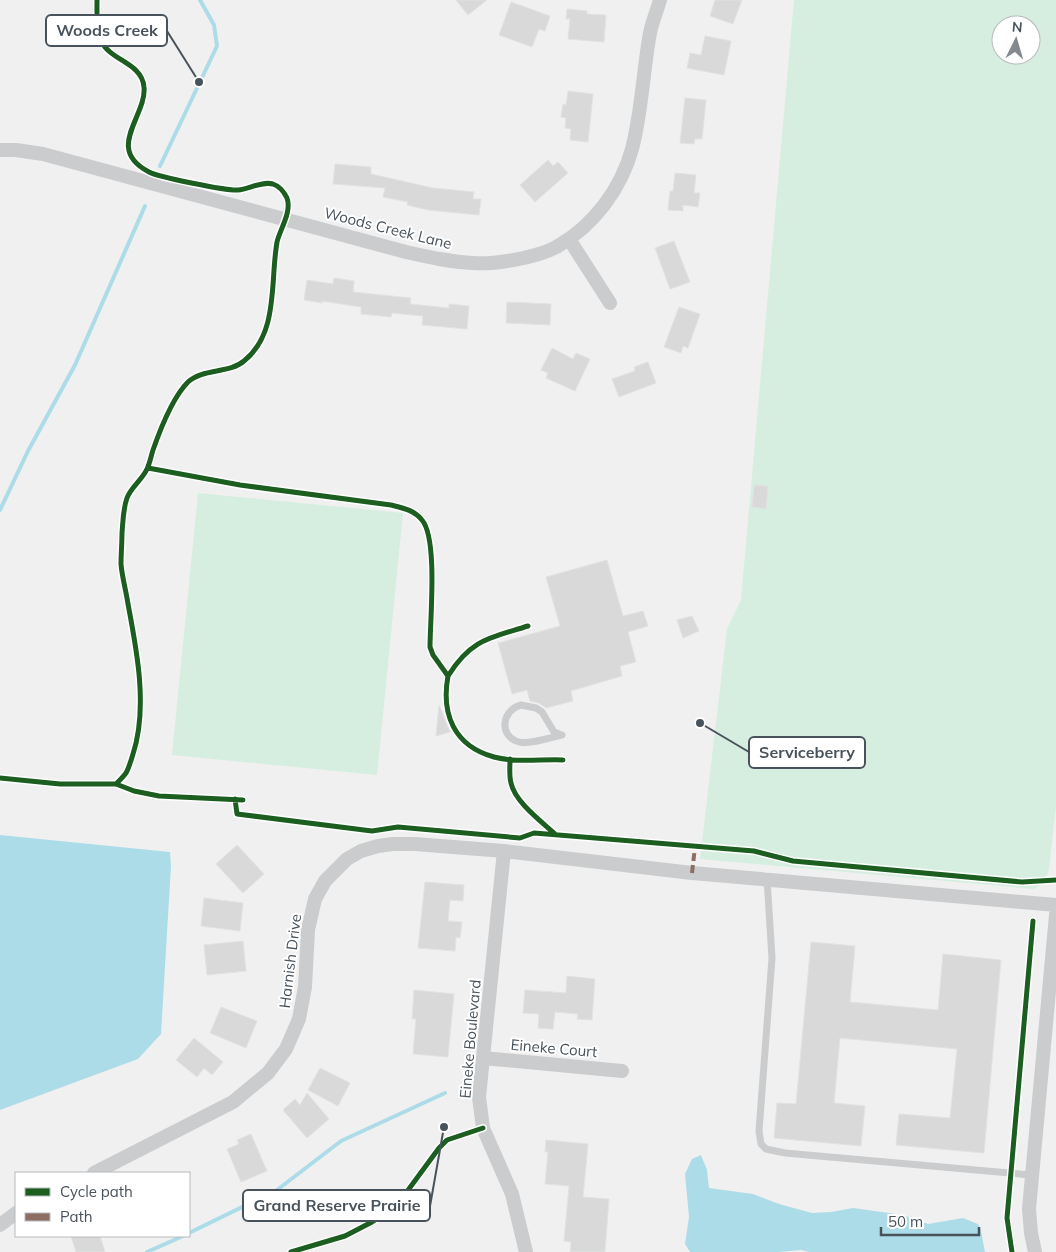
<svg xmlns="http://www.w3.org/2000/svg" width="1056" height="1252" viewBox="0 0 1056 1252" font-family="Mulish,sans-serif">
  <rect width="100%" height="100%" fill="#f0f0f0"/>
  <path fill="#d6eedf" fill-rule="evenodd" d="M794 0H1056V806L1049 869C1046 879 1043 884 1034 889L700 859 727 629 741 600ZM1001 25H1031V55H1001Z
    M198 493 403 513 377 775 172 755Z"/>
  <path fill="#addce9" d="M0 835 170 852 171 866 161 1034 138 1059 0 1110Z
    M701 1155 707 1170 709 1188 753 1194 779 1204 812 1213 831 1212 853 1208 903 1215 928 1224 963 1218 978 1224 981 1231 985 1252H809L801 1250 779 1252H690L685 1244 689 1217 685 1174 692 1159Z"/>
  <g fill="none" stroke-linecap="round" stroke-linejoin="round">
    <path stroke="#addce9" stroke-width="4" d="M160 166 217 46 214 25 200 0
      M0 510 28 451 75 365 145 206
      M189 1233 277 1190 341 1141 445 1093
      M147 1252 183 1236"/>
  </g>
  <path fill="#d9d9da" stroke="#e1e2e3" d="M456 0H487L468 15Z
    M715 0H742L733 24 710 16Z
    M511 2 550 16 545 31 539 29 532 47 499 35Z
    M567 9 587 11V14L606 15 604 42 568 39 570 19H566Z
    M705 36 731 41 724 75 687 68 690 53 701 55Z
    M568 91 593 94 588 142 570 140 571 129 565 128 566 118 561 117 563 104 566 105Z
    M685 98 706 100 702 139H695L694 144 680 143Z
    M548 160 553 166 558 162 568 173 535 202 520 185Z
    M335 164 371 167V174L433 188 474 192 473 199H481L479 215 428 210 407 205 408 202 383 197 385 188 333 184Z
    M675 173 696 175 694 193H700L698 207 683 205V211L668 210 670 191H673Z
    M674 241 690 282 670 289 655 248Z
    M334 278 354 281 353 292 411 298 410 304 449 308V304L469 306 467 329 422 325 423 316 392 313 391 317 361 314V307L322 301V303L304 300 307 280 333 284Z
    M507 302 551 304 550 325 506 323Z
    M679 307 700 314 688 348 683 346 681 353 664 347Z
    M552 348 573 359 576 353 590 359 575 391 546 378 548 373 541 370Z
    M648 362 656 383 619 397 612 379 635 371 634 367Z
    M754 485 768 486 766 509 752 507Z
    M607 560 623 616 643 611 648 626 628 632 636 662 620 666 622 676 571 691 573 701 546 708 539 703 530 701 527 690 512 694 498 643 560 626 546 577Z
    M692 616 699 631 683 638 677 620Z
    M439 705 450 732 436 736Z
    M237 845 264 874 243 893 216 864Z
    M425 882 464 885 463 901 450 900 448 921 462 922 460 938 456 937 455 951 418 948Z
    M204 898 243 903 240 931 201 926Z
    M243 941 246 971 207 975 204 945Z
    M811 942 855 946 850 1002 938 1010 943 954 1001 960 984 1153 896 1145 899 1114 950 1118 957 1049 840 1038 834 1103 865 1106 861 1146 774 1138 777 1103 796 1104Z
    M567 976 595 979 592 1020 577 1019 578 1014 555 1012 553 1029 538 1028 539 1014 523 1013 525 990 566 993Z
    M414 990 454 994 448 1057 413 1054 416 1019H412Z
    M221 1007 257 1021 246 1048 210 1033Z
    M194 1038 223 1062 212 1075 204 1068 197 1077 176 1060Z
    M320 1068 350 1083 338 1106 308 1090Z
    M307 1093 329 1119 307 1138 283 1110 295 1099 300 1105Z
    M251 1134 267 1171 241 1182 227 1149 239 1144 237 1140Z
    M546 1140 588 1144 583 1197 609 1199 605 1252H570L571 1242 564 1241 569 1186 545 1184 548 1152H545Z
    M71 1236H100L105 1252H76Z"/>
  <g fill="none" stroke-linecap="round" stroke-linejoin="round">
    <path stroke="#caccce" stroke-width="7" d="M521 705 536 708 542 712 554 732 562 735C552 737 528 745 519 742 498 736 502 710 521 705Z
      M767 879 772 958 759 1131 761 1144 766 1149 785 1153 1031 1175"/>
    <path stroke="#caccce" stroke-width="14" d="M0 150H16L43 154 406 252C428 257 450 262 473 263 494 265 540 257 558 246 594 225 621 189 632 149 642 111 643 71 650 33 652 22 657 11 660 0
      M569 239 610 303
      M504 851 479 1097 483 1128 512 1194 526 1252
      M483 1058 622 1071
      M94 1173 233 1102 268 1073 286 1049 299 1019 305 987 308 930 315 899 325 881 347 859 361 851 378 846 393 844H415L504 851 692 873 1056 905
      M0 1225 16 1213
      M1035 1252 1031 1233 1029 1209 1056 915"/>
    <path stroke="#8d6e63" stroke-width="4" stroke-dasharray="8 4" stroke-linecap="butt" d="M692 873 695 847"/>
    <defs>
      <path id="cycleway" d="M97 0C97 12 96 29 101 40 109 61 142 62 144 87 147 116 104 149 149 172 158 177 227 191 238 190 249 189 262 181 273 184 279 186 284 192 287 198 292 212 280 229 277 242 270 281 279 333 244 361 229 374 203 368 188 382 173 397 160 430 153 450 151 456 150 463 147 469 142 480 131 487 127 498 123 509 123 522 122 533 122 543 121 554 121 564 122 577 126 590 128 604 137 651 148 708 133 754 131 760 129 768 126 773 123 777 119 781 116 784
        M148 468 240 485 391 505C403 508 414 510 422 520 438 539 430 620 430 647L433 655 448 676C441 714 454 746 494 757 516 763 541 759 563 760
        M448 676C471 639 490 638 528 626
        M510 759C510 767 509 776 511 783 515 802 541 821 555 834
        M0 778 60 784H116L134 791 159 796 243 800
        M235 799 237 814 372 831 398 827 520 838 534 833 754 851 793 861 1022 882 1056 880
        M291 1252 345 1236 372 1222 388 1211 403 1197 439 1148 447 1140 483 1128
        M1012 1252 1007 1218 1033 921"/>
    </defs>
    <use href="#cycleway" stroke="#fff" stroke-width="8"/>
    <use href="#cycleway" stroke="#1b5e20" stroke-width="5"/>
  </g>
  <g text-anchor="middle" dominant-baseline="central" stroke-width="4" stroke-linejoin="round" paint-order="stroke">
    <g font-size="15" fill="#48525b" stroke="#fff">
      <text transform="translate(388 228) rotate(14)">Woods Creek Lane</text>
      <text transform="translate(290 961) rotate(-83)">Harnish Drive</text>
      <text transform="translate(470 1039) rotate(-85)">Eineke Boulevard</text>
      <text transform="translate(554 1048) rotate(5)">Eineke Court</text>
    </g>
  </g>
  <path fill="none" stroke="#48525b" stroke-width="2" d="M199 82L167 31M700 723L749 752M444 1127L430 1206"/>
  <g fill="#48525b" stroke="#fff" stroke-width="2">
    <circle cx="199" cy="82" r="5"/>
    <circle cx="700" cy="723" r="5"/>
    <circle cx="444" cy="1127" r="5"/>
  </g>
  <g fill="#fff" stroke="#48525b" stroke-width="2">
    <rect x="46" y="15" width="121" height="31" rx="5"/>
    <rect x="749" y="737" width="116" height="31" rx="5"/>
    <rect x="243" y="1190" width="187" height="31" rx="5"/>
  </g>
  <g font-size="16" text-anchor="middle" font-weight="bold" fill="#48525b">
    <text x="107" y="36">Woods Creek</text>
    <text x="807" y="758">Serviceberry</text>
    <text x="337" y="1211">Grand Reserve Prairie</text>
  </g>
  <rect x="15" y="1172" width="175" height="65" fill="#ffffff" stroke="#b6babd"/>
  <rect x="25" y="1188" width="25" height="8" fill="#1b5e20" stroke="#b6babd"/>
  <text x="60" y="1197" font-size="15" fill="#48525b">Cycle path</text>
  <rect x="25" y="1213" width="25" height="8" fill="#8d6e63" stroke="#b6babd"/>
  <text x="60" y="1222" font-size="15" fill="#48525b">Path</text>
  <g transform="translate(1016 40) rotate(5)"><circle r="24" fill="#ffffff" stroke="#b6babd"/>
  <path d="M0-4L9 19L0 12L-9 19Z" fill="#83898f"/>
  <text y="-8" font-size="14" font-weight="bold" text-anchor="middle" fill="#48525b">N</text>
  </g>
  <path d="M881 1227v8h98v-8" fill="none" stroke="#48525b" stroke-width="2.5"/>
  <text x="888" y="1227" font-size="15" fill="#48525b" stroke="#ffffff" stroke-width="4" paint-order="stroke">50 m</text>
</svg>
